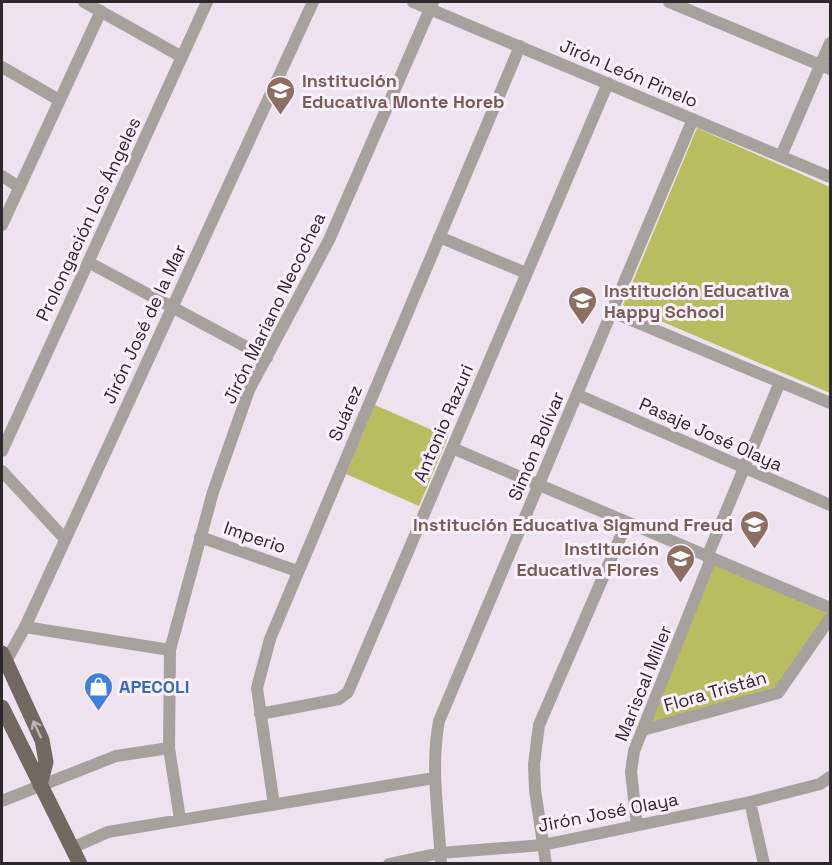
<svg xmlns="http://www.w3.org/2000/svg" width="832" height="865" viewBox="0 0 832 865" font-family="'Space Grotesk',sans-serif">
  <rect width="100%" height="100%" fill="#ede2ee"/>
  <path fill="#babd5f" d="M697 128 830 187V393L623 305Z
    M375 405 448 437 419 506 346 474Z
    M715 565 827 613 777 686 768 692 651 722Z"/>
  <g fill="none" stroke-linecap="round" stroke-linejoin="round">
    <path stroke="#a7a19e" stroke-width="12" d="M84 2 182 57
      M413 2 830 177
      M669 2 830 69
      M2 67 59 100
      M781 156 830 43
      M2 176 19 187
      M2 225 101 11
      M439 237 526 273
      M88 262 267 358
      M612 312 830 403
      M578 395 830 505
      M452 448 830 608
      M2 451 207 2
      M2 471 65 539
      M200 537 297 571
      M707 557 780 382
      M25 627 170 650
      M2 663 6 661 25 627 313 2
      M260 714 339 699 348 692 608 83
      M643 730 778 693 830 618
      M2 801 116 756 169 748
      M750 802 764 864
      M274 805 257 688 270 639 520 46
      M180 819 169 748 170 650 213 492 249 390 329 240 433 2
      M637 825 631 772 634 751 711 559
      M72 848 108 832 434 778
      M389 864 440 853 543 845 750 802 820 784 830 777
      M441 864C439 815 430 769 439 721L693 119
      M546 864 535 790 534 764 539 725 627 522"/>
    <path stroke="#736762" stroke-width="15" d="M2 653 42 740 46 762 40 785
      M2 707 80 864"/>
  </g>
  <defs><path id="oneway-shaft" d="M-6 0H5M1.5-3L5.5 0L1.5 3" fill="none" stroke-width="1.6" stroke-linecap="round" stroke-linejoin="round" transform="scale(1.5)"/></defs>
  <use stroke="#beb2b7" href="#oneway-shaft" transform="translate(37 729) rotate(-115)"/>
  <defs>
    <symbol id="school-pin" viewBox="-11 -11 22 30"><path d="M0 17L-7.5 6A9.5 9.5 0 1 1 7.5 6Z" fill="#8d6e63" stroke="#fbf0fc"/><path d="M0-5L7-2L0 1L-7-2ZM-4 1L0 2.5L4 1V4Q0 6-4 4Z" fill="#fff"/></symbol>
    <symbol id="shop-pin" viewBox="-11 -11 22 30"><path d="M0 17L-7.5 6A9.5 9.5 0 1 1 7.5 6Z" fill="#3f7fe0" stroke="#fbf0fc"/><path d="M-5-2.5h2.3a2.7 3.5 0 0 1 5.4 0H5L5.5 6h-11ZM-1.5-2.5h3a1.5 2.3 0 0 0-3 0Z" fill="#fff"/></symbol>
  </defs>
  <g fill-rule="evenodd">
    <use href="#school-pin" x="264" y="74" width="33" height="45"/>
    <use href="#school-pin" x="566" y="284" width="33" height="45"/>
    <use href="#school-pin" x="738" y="508" width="33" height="45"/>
    <use href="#school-pin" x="664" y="542" width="33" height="45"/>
    <use href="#shop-pin" x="82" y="670" width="33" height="45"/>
  </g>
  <g text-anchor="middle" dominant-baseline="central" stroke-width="6" stroke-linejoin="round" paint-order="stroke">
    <g font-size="18" fill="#2c282c" stroke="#fbf0fc">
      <text transform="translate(629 73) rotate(23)">Jirón León Pinelo</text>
      <text transform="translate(88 219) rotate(-65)">Prolongación Los Ángeles</text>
      <text transform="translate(274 308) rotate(-64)">Jirón Mariano Necochea</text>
      <text transform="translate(144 324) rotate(-65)">Jirón José de la Mar</text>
      <text transform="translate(345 413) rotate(-67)">Suárez</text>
      <text transform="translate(443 423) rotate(-67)">Antonio Razuri</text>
      <text transform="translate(711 434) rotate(24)">Pasaje José Olaya</text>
      <text transform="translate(536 446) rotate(-67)">Simón Bolívar</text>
      <text transform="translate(255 537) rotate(19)">Imperio</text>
      <text transform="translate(643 683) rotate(-68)">Mariscal Miller</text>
      <text transform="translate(715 691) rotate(-16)">Flora Tristán</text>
      <text transform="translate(608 812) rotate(-11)">Jirón José Olaya</text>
    </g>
    <g font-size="18" font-weight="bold" fill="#785e54" stroke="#fbf0fc" text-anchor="start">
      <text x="302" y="80">Institución<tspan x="302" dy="21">Educativa Monte Horeb</tspan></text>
      <text x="604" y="290">Institución Educativa<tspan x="604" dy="21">Happy School</tspan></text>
      <text x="733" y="524" text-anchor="end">Institución Educativa Sigmund Freud</text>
      <text x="659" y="548" text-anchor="end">Institución<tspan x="659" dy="21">Educativa Flores</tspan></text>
    </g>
    <g font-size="18" font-weight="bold" fill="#366cbe" stroke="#fbf0fc" text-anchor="start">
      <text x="119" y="686">APECOLI</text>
    </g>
  </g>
  <rect width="832" height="865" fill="none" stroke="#2c282c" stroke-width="6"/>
</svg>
